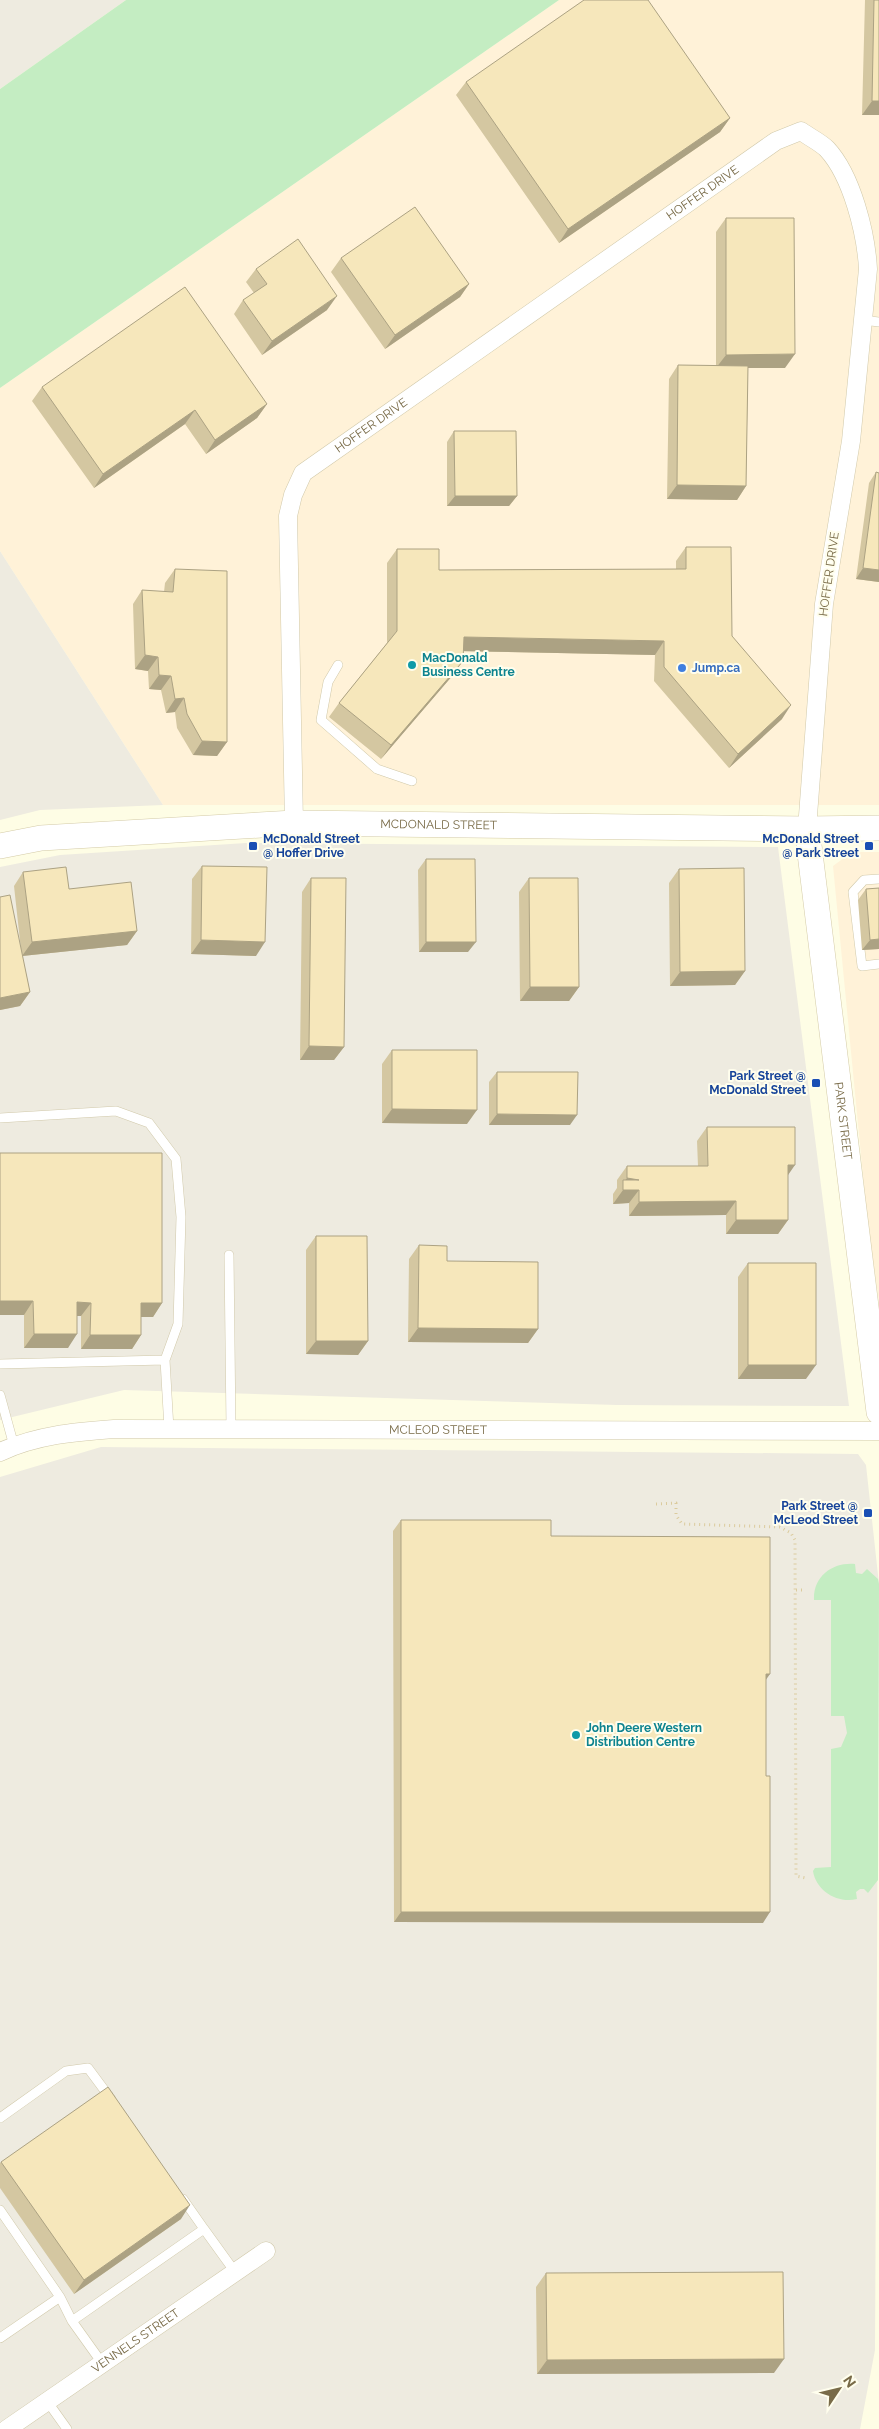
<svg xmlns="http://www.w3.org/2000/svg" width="879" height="2429" viewBox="0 0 879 2429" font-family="Raleway,sans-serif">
  <rect width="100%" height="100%" fill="#fefde5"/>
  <path fill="#fff2d8" d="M559 0H879V805H163L0 551V388Z
    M852 852H879V1302L868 1227 833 866Z"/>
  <path fill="#eeebe0" d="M0 0H126L0 89Z
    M0 551 163 805 40 810 0 820Z
    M246 843 778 847 849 1406 617 1405 124 1390 0 1420V867L60 855Z
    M101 1447 858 1454 866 1465 879 1584 875 2350 860 2429H0V1477Z"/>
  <path fill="#c4edc2" d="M126 0H559L0 388V89Z
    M855 1564 856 1573 862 1574 867 1569 878 1579 879 1584 878 1880 868 1893 864 1889H860L856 1892 857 1899C838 1904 816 1891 813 1871L815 1868 831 1867V1749L841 1747 847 1733 844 1716H831V1600H814C813 1576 833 1562 855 1564Z"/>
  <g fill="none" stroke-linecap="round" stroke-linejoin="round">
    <defs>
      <path id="lane" d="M863 320 879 322
        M338 665 328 682 321 720 377 769 412 781
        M879 879 864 880 853 892 862 966 879 964
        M0 1118 116 1111 149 1123 176 1159 181 1217 178 1324 165 1360
        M229 1255 231 1429
        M0 1364 165 1360 169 1429
        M0 1395 14 1446
        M0 2118 66 2071 88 2068 111 2099
        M0 2210 60 2297
        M204 2229 235 2272
        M72 2321 204 2229 183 2199
        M0 2338 60 2297 72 2321 102 2363
        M47 2401 67 2429"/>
      <g id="street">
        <path id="s1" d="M294 823 288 516 293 495 303 473 776 141 801 131C809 137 820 142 827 149 852 176 866 233 868 269L851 441 824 604 807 829"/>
        <path id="s2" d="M0 1452C37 1435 74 1432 114 1429L879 1431"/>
        <path id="s3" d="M7 2429 266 2251"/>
      </g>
      <g id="secondary">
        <path id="s4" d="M807 829 879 1412"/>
        <path id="s5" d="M0 846 41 838 294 823 807 829 879 828"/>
      </g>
    </defs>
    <use href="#lane" stroke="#d1c9aa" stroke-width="10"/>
    <use href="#street" stroke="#d1c9aa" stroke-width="19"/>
    <use href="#secondary" stroke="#d4cba7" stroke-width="26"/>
    <path stroke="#dbcb9d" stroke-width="3" stroke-dasharray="1 4" stroke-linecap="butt" d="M656 1504 676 1503V1515L682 1524 780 1527 791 1533 795 1540 796 1876 806 1878
      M796 1590H805"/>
    <use href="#lane" stroke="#fff" stroke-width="9"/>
    <use href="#street" stroke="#fff" stroke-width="18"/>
    <use href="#secondary" stroke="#fff" stroke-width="25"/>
  </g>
  <path fill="#d4c7a1" d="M865 0H879V115H862Z
    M466 82 730 118 720 132 559 243 456 95Z
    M726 218 785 368H748L746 486 737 500 667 499 669 379 678 365 716 366V232Z
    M341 258 469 284 460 297 385 349 331 272Z
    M256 269 327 310 262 355 234 314 243 300 254 293 246 282Z
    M42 387 267 404 257 418 206 454 185 424 94 488 32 401Z
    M454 431 517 496 509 506H447V442Z
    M876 472 879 473V582L856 579 869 483Z
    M686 547 732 636 782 719 729 768 654 681 655 655 463 651 453 675 381 759 329 717 339 703 387 643V563L397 549 439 570 676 569V561Z
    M175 569 227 742 217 756 193 755 177 728 175 712 166 713 161 690 149 689 148 671 135 669 133 604 142 590 164 592 165 583Z
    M426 859 468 952H419L418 870Z
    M202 866 256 956 191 954 192 879Z
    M679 869 745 971 735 985 670 986 669 883Z
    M23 872 69 889 137 931 127 945 22 956 30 992 20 1006 0 1010V897L21 950 14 886Z
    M311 878 344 1047 334 1060H300L302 892Z
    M529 878 579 987 569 1001H520L519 892Z
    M879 888V949L862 950 858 900 866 889Z
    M392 1050 467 1124 382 1123V1064Z
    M497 1072 570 1125H489V1082Z
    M707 1127 788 1176V1220L778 1234H726V1215L629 1216V1203L613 1204V1194L617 1188V1180L627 1166H698L697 1141Z
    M0 1153 162 1303 153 1317H141V1335L132 1349H81V1316H77L68 1348H24V1315H0Z
    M316 1236 368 1341 358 1355 306 1354V1250Z
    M419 1245 447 1261 538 1329 528 1343 408 1342 409 1259Z
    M748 1263 806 1379H738V1277Z
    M401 1520 551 1536 766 1680 763 1923 394 1922 393 1531Z
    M1 2162 181 2219 74 2294 0 2188V2163Z
    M546 2273 774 2373 537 2374 536 2287Z"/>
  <path fill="#aca283" d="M872 101H879V115H862Z
    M730 118 720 132 559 243 568 229Z
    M469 284 460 297 385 349 395 335Z
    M337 296 327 310 262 355 272 341Z
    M795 354 785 368H716L726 355Z
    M267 404 257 418 206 454 215 440Z
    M195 410 185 424 94 488 103 474Z
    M677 485 746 486 737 500 667 499Z
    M455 496H517L509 506H447Z
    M863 568 879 570V582L856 579Z
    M464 637 664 641 655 655 454 651Z
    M145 655 158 657 148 671 135 669Z
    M463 661 453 675 381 759 391 745Z
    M159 675 171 676 161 690 149 689Z
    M184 698 175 712 166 713 175 699Z
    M791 705 782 719 729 768 738 754Z
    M202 741 227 742 217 756 193 755Z
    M137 931 127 945 22 956 32 942Z
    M879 939V949L862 950 870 940Z
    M201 940 265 942 256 956 191 954Z
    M426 942H476L468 952H419Z
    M745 971 735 985 670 986 680 972Z
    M530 987H579L569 1001H520Z
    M30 992 20 1006 0 1010V998Z
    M309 1046 344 1047 334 1060H300Z
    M392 1109 477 1110 467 1124 382 1123Z
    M497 1114 577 1115 570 1125H489Z
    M788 1165H795L786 1178Z
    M627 1178 639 1180V1190L629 1203 613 1204 623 1190V1183Z
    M736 1201 726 1215 629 1216 639 1202Z
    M736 1220H788L778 1234H726Z
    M0 1301H33L24 1315H0Z
    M77 1302 91 1303 81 1316H68Z
    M141 1303H162L153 1317H131Z
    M418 1328 538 1329 528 1343 408 1342Z
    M34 1334H77L68 1348H24Z
    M90 1335H141L132 1349H81Z
    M316 1341H368L358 1355 306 1354Z
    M748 1365H816L806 1379H738Z
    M766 1674H770L763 1684Z
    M401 1912H770L763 1923 394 1922Z
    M190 2205 181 2219 74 2294 84 2280Z
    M784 2359 774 2373 537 2374 547 2360Z"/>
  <path fill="#f6e7bb" stroke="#aca283" d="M584 0H648L730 118 568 229 466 82Z
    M874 0H879V101H872Z
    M415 207 469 284 395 335 341 258Z
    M726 218H794L795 354 726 355Z
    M298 239 337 296 272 341 243 300 267 284 256 269Z
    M185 287 267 404 215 440 195 410 103 474 42 387Z
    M678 365 748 366 746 486 677 485Z
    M454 431H516L517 496H455Z
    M876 472 879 473V570L863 568Z
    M686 547H731L732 636 791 705 738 754 664 667V641L464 637 463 661 391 745 339 703 397 631V549H439V570L686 569Z
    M175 569 227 571V742L202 741 187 714 184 698 175 699 171 676 159 675 158 657 145 655 142 590 173 592Z
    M426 859H475L476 942H426Z
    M202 866 267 867 265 942 201 940Z
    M66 867 69 889 131 882 137 931 32 942 23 872Z
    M744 868 745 971 680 972 679 869Z
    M311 878H346L344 1047 309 1046Z
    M529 878H578L579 987H530Z
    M879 888V939L870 940 866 889Z
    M10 895 30 992 0 998V897Z
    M392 1050H477V1110L392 1109Z
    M497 1072H578L577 1115 497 1114Z
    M707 1127H795V1165H788V1220H736V1201L639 1202V1190H623V1180H639L627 1178V1166H708Z
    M0 1153H162V1303H141V1335H90L91 1303 77 1302V1334H34L33 1301H0Z
    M316 1236H367L368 1341H316Z
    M419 1245 447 1246V1261L538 1262V1329L418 1328Z
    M748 1263H816V1365H748Z
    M401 1520H551V1536L770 1537V1674H766V1776H770V1912H401Z
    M108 2087 190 2205 84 2280 1 2162Z
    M783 2272 784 2359 547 2360 546 2273Z"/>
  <g fill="#0f9aa8" stroke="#fffeed" stroke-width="2">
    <circle cx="412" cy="665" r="5"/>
    <circle cx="576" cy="1735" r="5"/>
  </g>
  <circle fill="#3f7fe0" stroke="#fffeed" stroke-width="2" cx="682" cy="668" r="5"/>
  <g fill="#1a4fb4" stroke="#fffeed" stroke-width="2">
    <rect x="248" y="841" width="10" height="10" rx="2.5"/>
    <rect x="864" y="841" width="10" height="10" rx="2.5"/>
    <rect x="811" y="1078" width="10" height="10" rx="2.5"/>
    <rect x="863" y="1508" width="10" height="10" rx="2.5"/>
  </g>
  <g text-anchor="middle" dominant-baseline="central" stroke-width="4" stroke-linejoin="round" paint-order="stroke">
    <g font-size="12" fill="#796b48" stroke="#fffeed">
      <text stroke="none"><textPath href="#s1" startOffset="841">HOFFER DRIVE</textPath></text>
      <text stroke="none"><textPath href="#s1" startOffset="436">HOFFER DRIVE</textPath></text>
      <text transform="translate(829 574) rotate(-82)">HOFFER DRIVE</text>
      <text stroke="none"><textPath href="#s5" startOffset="440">MCDONALD STREET</textPath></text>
      <text stroke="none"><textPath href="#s4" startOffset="294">PARK STREET</textPath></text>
      <text stroke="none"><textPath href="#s2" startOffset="441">MCLEOD STREET</textPath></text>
      <text stroke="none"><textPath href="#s3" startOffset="156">VENNELS STREET</textPath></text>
    </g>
    <g font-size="12" font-weight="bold" fill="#0d838f" stroke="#fffeed" text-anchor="start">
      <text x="422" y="658">MacDonald<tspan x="422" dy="14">Business Centre</tspan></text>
      <text x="586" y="1728">John Deere Western<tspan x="586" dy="14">Distribution Centre</tspan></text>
    </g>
    <g font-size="12" font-weight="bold" fill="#366cbe" stroke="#fffeed" text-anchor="start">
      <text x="692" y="668">Jump.ca</text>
    </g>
    <g font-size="12" font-weight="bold" fill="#164399" stroke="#fffeed" text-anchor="end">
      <text x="263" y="839" text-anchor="start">McDonald Street<tspan x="263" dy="14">@ Hoffer Drive</tspan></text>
      <text x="859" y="839">McDonald Street<tspan x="859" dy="14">@ Park Street</tspan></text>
      <text x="806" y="1076">Park Street @<tspan x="806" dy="14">McDonald Street</tspan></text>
      <text x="858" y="1506">Park Street @<tspan x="858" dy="14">McLeod Street</tspan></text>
    </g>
  </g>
  <g transform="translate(839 2389) rotate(55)" stroke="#fffeed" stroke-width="4" paint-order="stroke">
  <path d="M0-4L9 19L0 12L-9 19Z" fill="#796b48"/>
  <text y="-8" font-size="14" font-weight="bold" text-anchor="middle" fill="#796b48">N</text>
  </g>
</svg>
